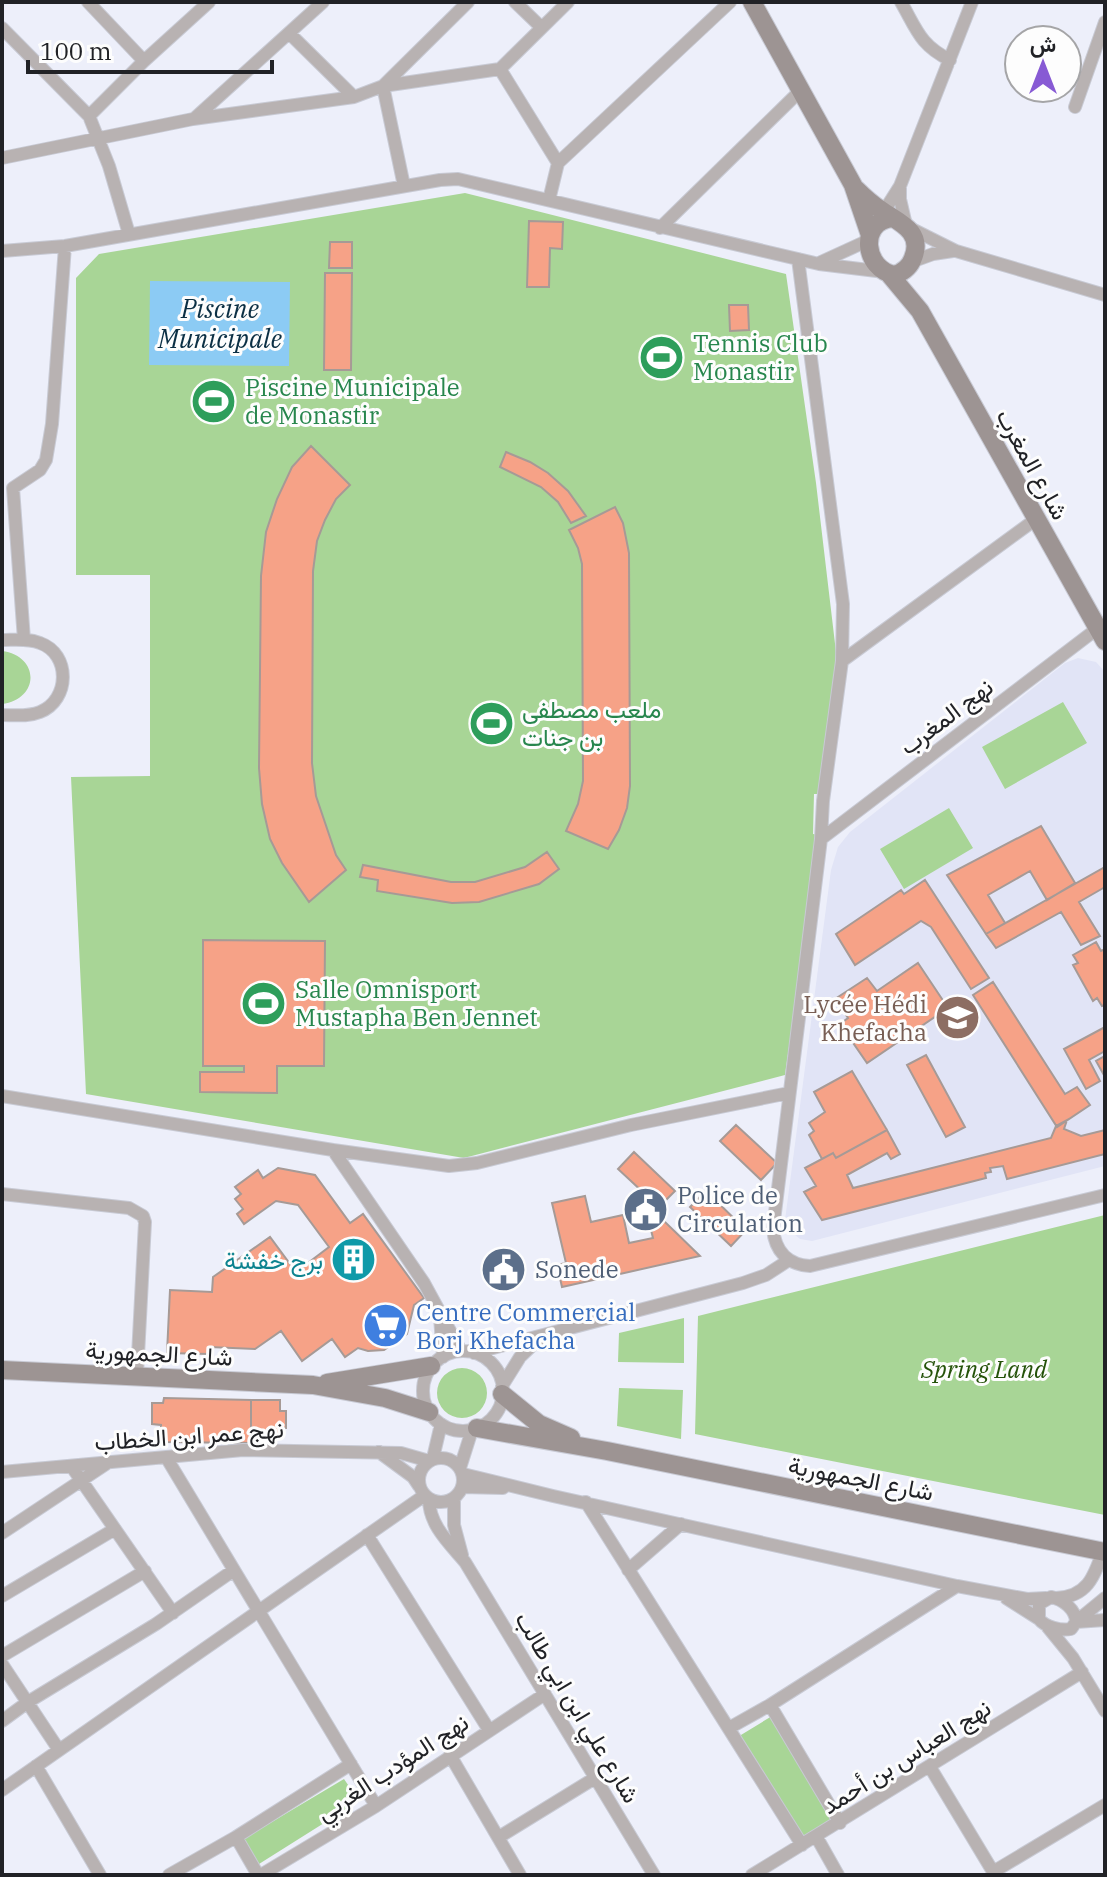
<svg xmlns="http://www.w3.org/2000/svg" width="1107" height="1877" viewBox="0 0 1107 1877" font-family="'IBM Plex Serif',Vazirmatn,serif">
  <rect width="100%" height="100%" fill="#edeffa"/>
  <path fill="#e1e4f6" d="M1078 658 1096 662 1105 672V1166L812 1241 800 1239 789 1230 785 1220 831 870 838 847 850 832 1065 663Z"/>
  <path fill="#a8d596" d="M465 193 786 274 816 483 838 669 824 794H814L813 834 819 835 785 1075 464 1158 86 1094 71 777 150 776V575H76V278L99 254Z
    M2 651C40 656 40 699 2 704Z
    M1063 702 1087 743 1005 789 982 747Z
    M949 808 973 848 904 889 880 849Z
    M1105 1215V1515L695 1434 698 1316Z
    M684 1318V1363L618 1362 619 1333Z
    M437 1393a25 25 0 1 1 50 0a25 25 0 1 1-50 0Z
    M619 1388 683 1390 681 1439 617 1426Z
    M772 1716 839 1828 802 1849 736 1738Z
    M344 1779 359 1801 259 1864 243 1839Z"/>
  <path fill="#8ccbf4" d="M150 281 290 282 289 366 149 365Z"/>
  <path fill="#f6a287" stroke="#a69a96" stroke-width="2" d="M529 221 563 222 562 249 550 248 549 287H527Z
    M330 242H352V268H329Z
    M325 273H352L351 370H324Z
    M729 305H748L749 330 730 331Z
    M311 446 350 485 336 499 325 520 317 541 313 571 312 763 316 796 336 855 346 870 309 902 282 863 270 839 262 804 259 768 261 576 266 532 277 499 292 467Z
    M506 452 530 462 548 473 568 491 586 516 571 523 558 502 541 487 500 467Z
    M615 507 623 523 629 553 630 786 627 808 619 830 608 849 566 831 578 804 583 781 582 564 578 548 569 530Z
    M1041 826 1075 883 1047 900 1030 871 988 895 1005 923 986 934 947 875Z
    M547 852 559 869 539 884 479 902 452 903 377 891 378 880 360 877 363 865 451 882H475L525 867Z
    M1105 867V887L1079 902 1100 936 1081 945 1061 912 996 948 986 934Z
    M925 880 989 978 971 989 931 927 921 921 855 965 836 934 901 890 904 894Z
    M203 940 325 941 324 1066H277V1093L200 1092V1072H244V1066H203Z
    M1096 942 1101 951 1105 949V1005L1102 1006 1097 998 1093 1001 1073 965 1078 963 1073 955Z
    M918 963 948 1008 867 1063 840 1024 848 1018 835 999 867 978 877 991Z
    M993 982 1065 1094 1077 1087 1090 1105 1057 1127 973 995Z
    M1105 1027V1051L1089 1060 1100 1081 1086 1089 1064 1049Z
    M926 1055 965 1127 946 1137 907 1065Z
    M1105 1056V1077L1096 1061Z
    M852 1071 887 1130 836 1158 833 1153 822 1159 809 1135 814 1131 809 1123 825 1112 814 1092Z
    M1067 1120 1064 1129 1081 1136 1105 1130V1154L1007 1179 1003 1166 990 1168 991 1172 985 1173 986 1178 822 1220 804 1192 816 1186 805 1168 833 1153 836 1158 887 1130 900 1154 891 1159 887 1153 847 1175 853 1188 1051 1138 1056 1126Z
    M736 1125 777 1163 761 1180 720 1141Z
    M634 1152 675 1191 659 1207 618 1169Z
    M278 1168 315 1175 350 1223 363 1214 424 1298 414 1305 407 1334 384 1350 368 1351 358 1348 345 1357 332 1339 302 1361 281 1331 255 1349 210 1347 209 1354 167 1353 170 1290 212 1292 213 1277 270 1237 296 1272 329 1247 298 1205 276 1201 244 1224 237 1214 243 1209 235 1199 241 1194 235 1187 258 1170 263 1178Z
    M706 1191 746 1230 731 1246 690 1207Z
    M585 1196 591 1222 623 1215 629 1243 653 1238 649 1222 662 1219 700 1256 562 1287 557 1265 566 1263 552 1203Z
    M164 1398 251 1400V1443L161 1442V1425L152 1424V1403H163Z
    M251 1400H280V1411H286V1428H279V1438H251Z"/>
  <g fill="none" stroke-linecap="round" stroke-linejoin="round">
    <defs>
      <path id="street" d="M88 2 144 61
        M515 2 541 27
        M901 2C917 30 920 45 950 60
        M2 28 89 116 109 166 129 234
        M289 33 354 97
        M383 86 468 2
        M383 86 404 186
        M1075 107 1105 22
        M89 116 144 61 209 2
        M195 118 323 2
        M2 158 193 119 354 97 383 86 500 69
        M558 163 500 69 568 2
        M900 186V199L906 225
        M549 200 558 163 730 2
        M881 216 900 186 972 2
        M908 227 956 251 1105 295
        M660 228 801 90
        M2 251 65 246 440 180 458 179 819 264 885 272
        M798 259 843 604 842 661 823 801 821 839 773 1229C775 1251 788 1265 810 1266L1105 1195
        M821 262 869 240
        M911 262 933 254 953 251
        M2 640C14 640 28 638 40 643 71 654 70 700 40 712 28 717 14 715 2 715
        M24 640 13 488 40 470 46 460 52 424 65 246
        M842 661 1036 519
        M821 839 1098 628
        M2 1096 333 1150 449 1166 477 1163 631 1125 789 1093
        M333 1150 424 1283 461 1351
        M2 1194 129 1208 143 1216 145 1222 137 1375
        M440 1317 443 1357
        M423 1391a40 40 0 1 1 80 0a40 40 0 1 1-80 0Z
        M474 1353 743 1283 766 1275 789 1260
        M502 1386 520 1357 540 1338
        M379 1452 413 1477 419 1486
        M166 1457 376 1806
        M419 1480a22 22 0 1 1 44 0a22 22 0 1 1-44 0Z
        M433 1458 441 1424
        M72 1467 173 1613
        M460 1468 472 1430
        M2 1472 243 1450 401 1453 429 1461
        M463 1474 553 1496 957 1586 1027 1599 1046 1598
        M462 1487 503 1488
        M454 1498V1525L462 1555
        M429 1499C429 1525 449 1543 465 1562L654 1875
        M586 1502 802 1845
        M2 1533 106 1464
        M367 1535 489 1730
        M628 1570 681 1524
        M2 1596 115 1529
        M1051 1597C1063 1599 1076 1610 1076 1622L1071 1629C1061 1631 1045 1627 1039 1619V1604Z
        M1006 1598 1039 1619
        M1056 1598C1087 1597 1094 1577 1103 1551
        M1077 1621 1105 1598
        M1076 1622 1105 1620
        M1046 1625 1073 1658 1105 1711
        M2 1656 145 1571
        M2 1664 59 1750
        M770 1705 840 1823
        M2 1721 28 1702 156 1624 234 1570
        M729 1728 770 1705 957 1586
        M450 1755 520 1875
        M36 1766 100 1875
        M930 1767 995 1875
        M2 1790 425 1495
        M816 1836 838 1875
        M236 1837 258 1875
        M499 1837 595 1778
        M993 1872 1105 1805
        M169 1875 236 1837 351 1764
        M261 1875 376 1806 545 1694
        M752 1875 1082 1672"/>
      <path id="secondary" d="M752 2 853 185 870 235
        M856 189C864 197 872 204 881 210 898 222 924 231 913 258 910 267 903 272 895 275 864 270 858 222 892 218
        M890 275 920 311 1105 641
        M2 1370 313 1385 385 1398 429 1412
        M327 1383 431 1366
        M502 1394 539 1424 571 1438
        M477 1428 607 1451 1105 1552"/>
    </defs>
    <use href="#street" stroke="#c8cad4" stroke-width="14"/>
    <use href="#secondary" stroke="#c8cad4" stroke-width="20"/>
    <use href="#street" stroke="#b8b2b2" stroke-width="12"/>
    <use href="#secondary" stroke="#9d9493" stroke-width="18"/>
  </g>
  <defs>
    <symbol id="stadium-disc" viewBox="-11 -11 22 22"><circle r="9.5" fill="#2e9e5b" stroke="#fdfdfd"/><path d="M0-5a6.5 5 0 1 0 0 10a6.5 5 0 1 0 0-10ZM-3.5-1.8h7v3.6h-7Z" fill="#fff"/></symbol>
    <symbol id="university-disc" viewBox="-11 -11 22 22"><circle r="9.5" fill="#8d6e63" stroke="#fdfdfd"/><path d="M0-5L7-2L0 1L-7-2ZM-4 1L0 2.5L4 1V4Q0 6-4 4Z" fill="#fff"/></symbol>
    <symbol id="civic-disc" viewBox="-11 -11 22 22"><circle r="9.5" fill="#5c6f8a" stroke="#fdfdfd"/><path d="M-.6-6.5H3V-4.5H.6V-3L4-1V1h2V6H-6V1h2V-1L-.6-3ZM-1.2 2.5V6h2.4V2.5Z" fill="#fff"/></symbol>
    <symbol id="building-disc" viewBox="-11 -11 22 22"><circle r="9.5" fill="#0f9aa8" stroke="#fdfdfd"/><path d="M-4-6H4V6H1V3H-1V6H-4ZM-2.5-4.3h1.7v1.8h-1.7ZM.8-4.3h1.7v1.8H.8ZM-2.5-1h1.7V.8h-1.7ZM.8-1h1.7V.8H.8Z" fill="#fff"/></symbol>
    <symbol id="supermarket-disc" viewBox="-11 -11 22 22"><circle r="9.5" fill="#3f7fe0" stroke="#fdfdfd"/><path d="M-6-5.5h2.5l.6 2H6L4.5 2H-2.5L-4.4-4H-6ZM-1.5 3.2a1.3 1.3 0 1 0 .1 0ZM3 3.2a1.3 1.3 0 1 0 .1 0Z" fill="#fff"/></symbol>
  </defs>
  <g fill-rule="evenodd">
    <use href="#stadium-disc" x="636" y="332" width="51" height="51"/>
    <use href="#stadium-disc" x="188" y="376" width="51" height="51"/>
    <use href="#stadium-disc" x="466" y="698" width="51" height="51"/>
    <use href="#stadium-disc" x="238" y="978" width="51" height="51"/>
    <use href="#university-disc" x="932" y="992" width="51" height="51"/>
    <use href="#civic-disc" x="620" y="1184" width="51" height="51"/>
    <use href="#building-disc" x="328" y="1234" width="51" height="51"/>
    <use href="#civic-disc" x="478" y="1244" width="51" height="51"/>
    <use href="#supermarket-disc" x="360" y="1300" width="51" height="51"/>
  </g>
  <g text-anchor="middle" dominant-baseline="central" stroke-width="6" stroke-linejoin="round" paint-order="stroke">
    <g font-size="24" fill="#27864d" stroke="#fdfdfd" text-anchor="start">
      <text x="693" y="343">Tennis Club<tspan x="693" dy="28">Monastir</tspan></text>
      <text x="245" y="387">Piscine Municipale<tspan x="245" dy="28">de Monastir</tspan></text>
      <text x="522" y="709">ملعب مصطفى<tspan x="522" dy="28">بن جنات</tspan></text>
      <text x="295" y="989">Salle Omnisport<tspan x="295" dy="28">Mustapha Ben Jennet</tspan></text>
    </g>
    <g font-size="24" fill="#212226" stroke="#fdfdfd">
      <text transform="translate(1033 464) rotate(61)">شارع المغرب</text>
      <text transform="translate(946 716) rotate(-37)">نهج المغرب</text>
      <text transform="translate(159 1353) rotate(3)">شارع الجمهورية</text>
      <text transform="translate(189 1435) rotate(-4)">نهج عمر ابن الخطاب</text>
      <text transform="translate(861 1478) rotate(11)">شارع الجمهورية</text>
      <text transform="translate(578 1707) rotate(59)">شارع علي ابن ابي طالب</text>
      <text transform="translate(906 1756) rotate(-32)">نهج العباس بن أحمد</text>
      <text transform="translate(392 1767) rotate(-33)">نهج المؤدب الغربي</text>
    </g>
    <g font-size="24" fill="#785e54" stroke="#fdfdfd" text-anchor="end">
      <text x="927" y="1004">Lycée Hédi<tspan x="927" dy="28">Khefacha</tspan></text>
    </g>
    <g font-size="24" fill="#4e5e75" stroke="#fdfdfd" text-anchor="start">
      <text x="677" y="1195">Police de<tspan x="677" dy="28">Circulation</tspan></text>
      <text x="535" y="1269">Sonede</text>
    </g>
    <g font-size="24" fill="#0d838f" stroke="#fdfdfd" text-anchor="end">
      <text x="323" y="1260">برج خفشة</text>
    </g>
    <g font-size="24" fill="#366cbe" stroke="#fdfdfd" text-anchor="start">
      <text x="416" y="1312">Centre Commercial<tspan x="416" dy="28">Borj Khefacha</tspan></text>
    </g>
    <g font-size="24" font-style="italic" fill="#245209" stroke="#fdfdfd">
      <text x="984" y="1369">Spring Land</text>
    </g>
    <g font-size="26" font-style="italic" fill="#0b2f44" stroke="#fdfdfd">
      <text x="220" y="308">Piscine<tspan x="220" dy="30">Municipale</tspan></text>
    </g>
  </g>
  <rect width="1107" height="1877" fill="none" stroke="#212226" stroke-width="8"/>
  <g transform="translate(1043 64)"><circle r="38" fill="#fdfdfd" stroke="#a5a5a7" stroke-width="2"/>
  <path d="M0-6L14 30L0 20L-14 30Z" fill="#875ad4"/>
  <text y="-12" font-size="22" font-weight="bold" text-anchor="middle" fill="#212226">ش</text>
  </g>
  <path d="M28 60v12h244v-12" fill="none" stroke="#212226" stroke-width="4"/>
  <text x="40" y="60" font-size="24" fill="#212226" stroke="#fdfdfd" stroke-width="6" paint-order="stroke">100 m</text>
</svg>
